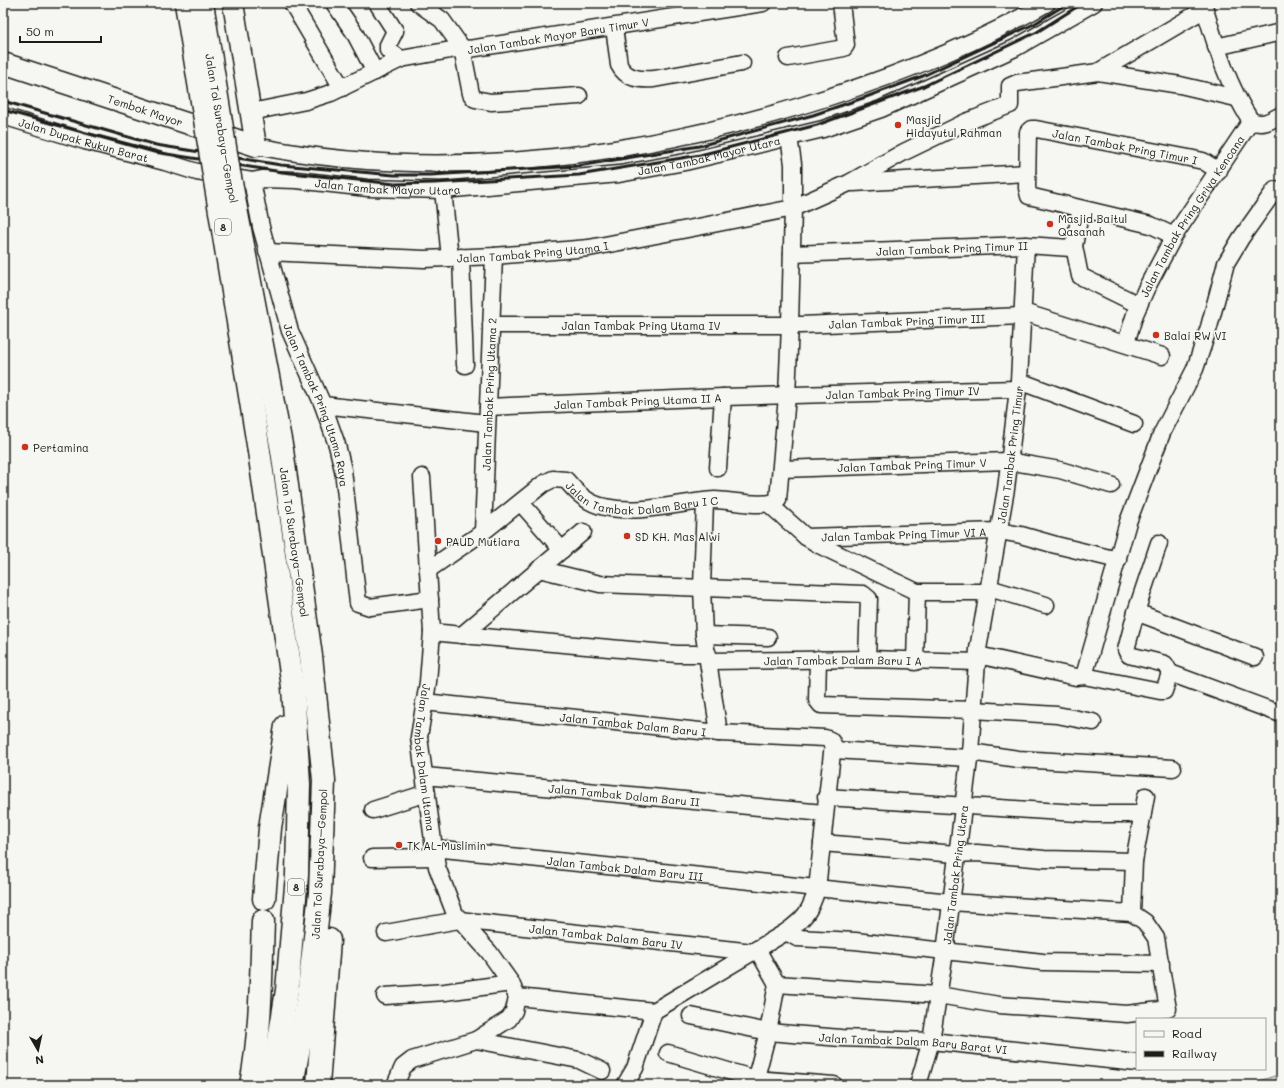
<svg xmlns="http://www.w3.org/2000/svg" width="1284" height="1088" viewBox="0 0 1284 1088" font-family="Mali,sans-serif">
  <defs>
    <pattern id="grass-dots" width="8" height="8" patternUnits="userSpaceOnUse"><rect width="8" height="8" fill="#d6d6d2"/><path d="M2 2h.1M6 6h.1" fill="none" stroke="#b7b7b4" stroke-width="1.8" stroke-linecap="round"/></pattern>
  </defs>
  <rect width="100%" height="100%" fill="#f6f6f2"/>
  <filter id="ink" filterUnits="userSpaceOnUse"><feTurbulence type="fractalNoise" baseFrequency=".025" numOctaves="2"/><feDisplacementMap in="SourceGraphic" scale="8" xChannelSelector="R" yChannelSelector="G"/><feConvolveMatrix kernelMatrix="1 2 1 2 8 2 1 2 1" color-interpolation-filters="sRGB"/></filter>
  <g filter="url(#ink)">
    <path fill="url(#grass-dots)" stroke="#797977" d="M1281 1074V1085H1253L1259 1081Z"/>
    <g fill="none" stroke-linecap="round" stroke-linejoin="round">
      <defs>
        <g id="minor">
          <path d="M292 3 342 88"/>
          <path d="M334 3 354 32 375 72"/>
          <path d="M377 3 395 31 388 45V50L401 59"/>
          <path d="M1203 3C1216 46 1227 84 1251 121"/>
          <path d="M614 27 619 65C626 79 640 80 654 79L742 63"/>
          <path d="M1216 47 1281 32"/>
          <path d="M788 58 844 48 846 45 841 3"/>
          <path d="M1098 72 1205 9"/>
          <path id="s1" d="M579 96 491 102 475 99 471 94 462 48 469 49 763 3"/>
          <path d="M251 112 306 101 331 93 401 59 462 48 442 20 418 3"/>
          <path id="s2" d="M3 116 85 141 165 162 197 172 252 181 262 179 296 180 368 188 443 190 619 174 685 162 823 129 881 109 1015 48 1094 3"/>
          <path d="M1251 121C1263 126 1270 121 1281 115"/>
          <path d="M256 146C435 182 623 159 797 107 883 81 969 48 1047 3"/>
          <path id="s3" d="M252 181 261 227 290 331 323 405 337 445 343 470 358 603 370 607 430 599"/>
          <path d="M853 183 1027 173"/>
          <path d="M443 190 450 258"/>
          <path d="M1081 209 1074 246 1080 276 1139 305"/>
          <path id="s4" d="M1174 236 1151 225 1029 196 1027 188 1028 132 1031 129H1036L1189 158 1203 161 1219 171"/>
          <path id="s5" d="M267 252 424 259 494 256 589 248 703 226 793 208 849 183 904 152 966 122 1010 105V86L1017 83 1098 72 1180 85 1236 98"/>
          <path id="s6" d="M792 254 1026 245 1071 248 1074 246"/>
          <path d="M461 257 465 365"/>
          <path d="M1023 312 1162 356"/>
          <path id="s7" d="M491 325H801L1023 316"/>
          <path id="s8" d="M1126 343 1135 314 1146 289 1174 236 1251 121"/>
          <path d="M1019 381 1134 424"/>
          <path d="M323 405 486 423"/>
          <path id="s9" d="M488 407 723 397 1017 389"/>
          <path d="M718 468 723 397"/>
          <path id="s10" d="M782 469 1008 461 1060 470 1111 485"/>
          <path id="s11" d="M422 477 432 632 428 682 419 737 434 848 437 867 455 914 489 952 511 983 517 997 514 1011 509 1019 476 1040"/>
          <path d="M705 502 702 587 704 635 719 733"/>
          <path d="M521 503 562 550"/>
          <path d="M769 504 806 537 819 545 917 592H987"/>
          <path id="s12" d="M483 532 494 256"/>
          <path id="s13" d="M806 537 999 531 1021 535 1056 545 1118 560"/>
          <path d="M539 569 600 584 863 594 869 599 867 659"/>
          <path id="s14" d="M428 570 483 532 543 484 553 479 566 480C577 493 588 504 605 507 641 515 679 502 715 500 731 500 765 509 778 500L787 396 790 325 793 208V164L789 137"/>
          <path d="M989 588 1046 605"/>
          <path d="M1136 612 1255 657"/>
          <path d="M432 632 462 635 583 532"/>
          <path d="M462 635 677 654H708"/>
          <path d="M704 635 768 637"/>
          <path d="M978 655 1076 677 1084 676 1128 522 1162 433 1195 369 1209 327 1226 263 1241 238 1275 190"/>
          <path d="M818 659 817 700 821 705 973 710 1057 715 1093 722"/>
          <path id="s15" d="M709 661 867 659 978 662"/>
          <path d="M915 662 917 592"/>
          <path d="M1170 673 1281 714"/>
          <path d="M1084 676 1160 691H1164L1170 673 1165 664 1129 655 1126 650 1136 612 1159 543"/>
          <path id="s16" d="M424 702 719 733 825 738 830 740 833 744 817 889C810 912 805 918 786 932L654 1011 635 1068 625 1085"/>
          <path d="M834 750 969 758"/>
          <path d="M970 752 1018 759 1173 768"/>
          <path id="s17" d="M425 776 824 813"/>
          <path d="M826 797 1093 814H1143"/>
          <path d="M373 810 427 793"/>
          <path d="M822 843 956 854 977 853 1044 859 1134 861"/>
          <path id="s18" d="M434 848 950 902 1132 913"/>
          <path d="M372 858 436 857"/>
          <path d="M786 932 797 938 855 941 1043 962 1161 964"/>
          <path id="s19" d="M386 933 459 920 753 952"/>
          <path d="M757 949 777 984 938 995 999 1005 1127 1014 1168 1009 1156 938 1145 922 1132 913 1134 861 1146 796"/>
          <path d="M385 996 445 992 511 983"/>
          <path d="M517 997 654 1011"/>
          <path id="s20" d="M691 1016 768 1032 841 1038 931 1041 1137 1063"/>
          <path d="M668 1053 755 1079 834 1085"/>
          <path d="M395 1085 403 1067 412 1060 476 1040 579 1060 602 1071"/>
          <path d="M754 1085 768 1032 777 984"/>
          <path id="s21" d="M918 1085 931 1041 945 952 970 752 978 649 1006 489 1019 381 1026 245"/>
        </g>
        <g id="major">
          <path id="s22" d="M3 63 256 146 233 3"/>
        </g>
        <g id="highway">
          <path id="s23" d="M282 450 311 656 324 780 320 893 308 998 292 1085"/>
          <path d="M259 451 293 687 299 784 297 875 287 990 272 1085"/>
          <path d="M264 899 270 828 286 726"/>
          <path d="M251 1085C261 1031 261 976 263 921"/>
          <path d="M318 1085 329 940"/>
        </g>
      </defs>
      <use href="#minor" stroke="#1c1c1c" stroke-width="19"/>
      <use href="#major" stroke="#1c1c1c" stroke-width="23"/>
      <use href="#highway" stroke="#1c1c1c" stroke-width="25"/>
      <use href="#minor" stroke="#f6f6f2" stroke-width="16"/>
      <use href="#major" stroke="#f6f6f2" stroke-width="20"/>
      <use href="#highway" stroke="#f6f6f2" stroke-width="22"/>
      <path stroke="#1c1c1c" stroke-width="3" d="M3 101 156 145 281 165 394 175H431L578 166 699 146 813 115 866 97 923 76 1034 24 1068 3
        M3 110 154 152 282 172 395 184 434 183 579 175 700 155 817 125 924 86 1037 32 1083 3"/>
      <defs>
        <g id="highway-bridge">
          <path d="M186 3 259 451"/>
          <path id="s24" d="M202 3 229 172 282 450"/>
        </g>
      </defs>
      <use href="#highway-bridge" stroke="#1c1c1c" stroke-width="25" stroke-linecap="butt"/>
      <use href="#highway-bridge" stroke="#f6f6f2" stroke-width="22"/>
    </g>
  </g>
  <g fill="#c8321e" stroke="#f6f6f2" stroke-width="1.5">
    <circle cx="898" cy="125" r="4"/>
    <circle cx="1050" cy="224" r="4"/>
    <circle cx="1156" cy="335" r="4"/>
    <circle cx="25" cy="447" r="4"/>
    <circle cx="627" cy="536" r="4"/>
    <circle cx="438" cy="541" r="4"/>
    <circle cx="399" cy="845" r="4"/>
  </g>
  <g text-anchor="middle" dominant-baseline="central" stroke-width="3.5" stroke-linejoin="round" paint-order="stroke">
    <g fill="#f6f6f2" stroke="#5d5d5c" stroke-width="1">
      <rect x="215" y="219" width="16" height="16" rx="3"/>
      <rect x="288" y="879" width="16" height="16" rx="3"/>
    </g>
    <g font-size="10" font-weight="bold" fill="#1c1c1c">
      <text x="223" y="227">8</text>
      <text x="296" y="887">8</text>
    </g>
    <g font-size="11" fill="#1c1c1c" stroke="#f6f6f2">
      <text stroke="none"><textPath href="#s1" startOffset="255">Jalan Tambak Mayor Baru Timur V</textPath></text>
      <text stroke="none"><textPath href="#s22" startOffset="150">Tembok Mayor</textPath></text>
      <text stroke="none"><textPath href="#s24" startOffset="127">Jalan Tol Surabaya–Gempol</textPath></text>
      <text stroke="none"><textPath href="#s2" startOffset="84">Jalan Dupak Rukun Barat</textPath></text>
      <text stroke="none"><textPath href="#s4" startOffset="315">Jalan Tambak Pring Timur I</textPath></text>
      <text stroke="none"><textPath href="#s2" startOffset="718">Jalan Tambak Mayor Utara</textPath></text>
      <text stroke="none"><textPath href="#s2" startOffset="394">Jalan Tambak Mayor Utara</textPath></text>
      <text stroke="none"><textPath href="#s8" startOffset="144">Jalan Tambak Pring Griya Kencana</textPath></text>
      <text stroke="none"><textPath href="#s6" startOffset="160">Jalan Tambak Pring Timur II</textPath></text>
      <text stroke="none"><textPath href="#s5" startOffset="266">Jalan Tambak Pring Utama I</textPath></text>
      <text stroke="none"><textPath href="#s7" startOffset="416">Jalan Tambak Pring Timur III</textPath></text>
      <text stroke="none"><textPath href="#s7" startOffset="150">Jalan Tambak Pring Utama IV</textPath></text>
      <text stroke="none"><textPath href="#s9" startOffset="415">Jalan Tambak Pring Timur IV</textPath></text>
      <text stroke="none"><textPath href="#s12" startOffset="138">Jalan Tambak Pring Utama 2</textPath></text>
      <text stroke="none"><textPath href="#s9" startOffset="150">Jalan Tambak Pring Utama II A</textPath></text>
      <text stroke="none"><textPath href="#s3" startOffset="234">Jalan Tambak Pring Utama Raya</textPath></text>
      <text stroke="none"><textPath href="#s21" startOffset="638">Jalan Tambak Pring Timur</textPath></text>
      <text stroke="none"><textPath href="#s10" startOffset="130">Jalan Tambak Pring Timur V</textPath></text>
      <text stroke="none"><textPath href="#s14" startOffset="251">Jalan Tambak Dalam Baru I C</textPath></text>
      <text stroke="none"><textPath href="#s13" startOffset="98">Jalan Tambak Pring Timur VI A</textPath></text>
      <text stroke="none"><textPath href="#s23" startOffset="93">Jalan Tol Surabaya–Gempol</textPath></text>
      <text stroke="none"><textPath href="#s15" startOffset="134">Jalan Tambak Dalam Baru I A</textPath></text>
      <text stroke="none"><textPath href="#s16" startOffset="210">Jalan Tambak Dalam Baru I</textPath></text>
      <text stroke="none"><textPath href="#s11" startOffset="282">Jalan Tambak Dalam Utama</textPath></text>
      <text stroke="none"><textPath href="#s17" startOffset="200">Jalan Tambak Dalam Baru II</textPath></text>
      <text transform="translate(319 864) rotate(-87)">Jalan Tol Surabaya–Gempol</text>
      <text stroke="none"><textPath href="#s18" startOffset="192">Jalan Tambak Dalam Baru III</textPath></text>
      <text stroke="none"><textPath href="#s21" startOffset="214">Jalan Tambak Pring Utara</textPath></text>
      <text stroke="none"><textPath href="#s19" startOffset="222">Jalan Tambak Dalam Baru IV</textPath></text>
      <text stroke="none"><textPath href="#s20" startOffset="224">Jalan Tambak Dalam Baru Barat VI</textPath></text>
    </g>
    <g font-size="11" fill="#1c1c1c" stroke="#f6f6f2" text-anchor="start">
      <text x="906" y="119">Masjid<tspan x="906" dy="13">Hidayutul Rahman</tspan></text>
      <text x="1058" y="218">Masjid Baitul<tspan x="1058" dy="13">Qasanah</tspan></text>
      <text x="1164" y="335">Balai RW VI</text>
      <text x="33" y="447">Pertamina</text>
      <text x="635" y="536">SD KH. Mas Alwi</text>
      <text x="446" y="541">PAUD Mutiara</text>
      <text x="407" y="845">TK AL-Muslimin</text>
    </g>
  </g>
  <rect width="1284" height="1088" fill="none" stroke="#f6f6f2" stroke-width="16"/>
  <rect x="8" y="8" width="1268" height="1072" fill="none" stroke="#1c1c1c" stroke-width="1.5" filter="url(#ink)"/>
  <rect x="1136" y="1018" width="130" height="52" fill="#f6f6f2" stroke="#9f9f9c"/>
  <rect x="1144" y="1031" width="20" height="6" fill="#f6f6f2" stroke="#9f9f9c"/>
  <text x="1172" y="1038" font-size="12" fill="#1c1c1c">Road</text>
  <rect x="1144" y="1051" width="20" height="6" fill="#1c1c1c" stroke="#9f9f9c"/>
  <text x="1172" y="1058" font-size="12" fill="#1c1c1c">Railway</text>
  <g transform="translate(38 1050) rotate(171)" stroke="#f6f6f2" stroke-width="3" paint-order="stroke">
  <path d="M0-3L7 15L0 10L-7 15Z" fill="#1c1c1c"/>
  <text y="-6" font-size="11" font-weight="bold" text-anchor="middle" fill="#1c1c1c">N</text>
  </g>
  <path d="M20 36v6h81v-6" fill="none" stroke="#1c1c1c" stroke-width="2"/>
  <text x="26" y="36" font-size="12" fill="#1c1c1c" stroke="#f6f6f2" stroke-width="3" paint-order="stroke">50 m</text>
</svg>
